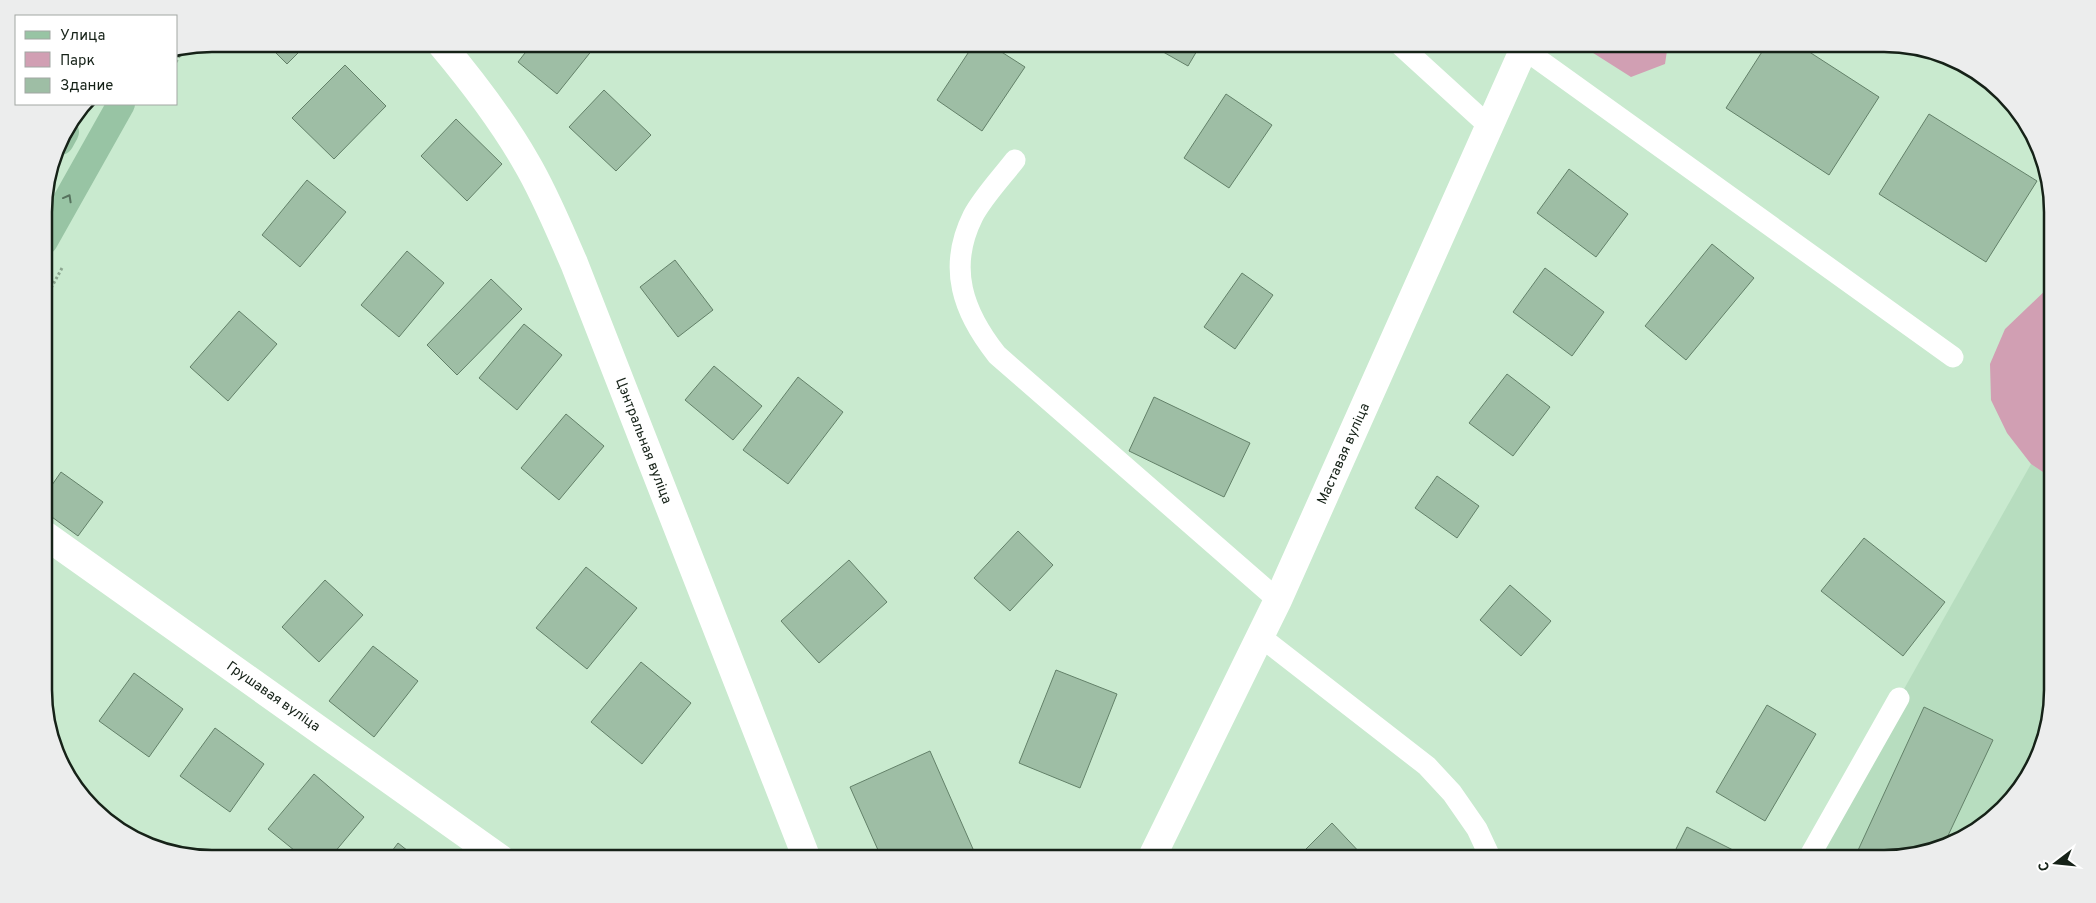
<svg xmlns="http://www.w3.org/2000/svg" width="2096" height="903" viewBox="0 0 2096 903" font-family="Overpass,sans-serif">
  <rect width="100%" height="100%" fill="#c9eacf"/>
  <path fill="#b7ddbf" d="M2031 464 2052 478V691L2040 755 2017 794 1978 831 1895 859H1808Z"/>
  <path fill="#d19fb3" d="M1579 44H1668L1665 64 1631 77Z
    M2051 285 2052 478 2031 464 2007 433 1991 400 1990 364 2005 329Z"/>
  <path fill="#9ebea5" stroke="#638169" d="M267 44H307L287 64Z
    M532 44H597L557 94 518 62Z
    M974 44H989L1025 67 982 131 937 100Z
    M1149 44H1201L1188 66Z
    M1767 44H1797L1879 97 1829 175 1726 108Z
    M345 65 386 106 334 159 292 118Z
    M604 90 651 135 616 171 569 127Z
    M1226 94 1272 125 1229 188 1184 158Z
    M1929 114 2037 181 1986 262 1879 194Z
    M456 119 502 164 467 201 421 156Z
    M1569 169 1628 214 1596 257 1537 213Z
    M307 180 346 212 300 267 262 235Z
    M1712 244 1754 278 1686 360 1645 326Z
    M407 251 444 283 399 337 361 305Z
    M675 260 713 310 678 337 640 287Z
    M1545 268 1604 312 1572 356 1513 312Z
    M1242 273 1273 295 1235 349 1204 327Z
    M491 279 522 309 457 375 427 345Z
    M239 311 277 344 228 401 190 367Z
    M524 324 562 355 517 410 479 378Z
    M714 366 762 406 733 440 685 400Z
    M1507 374 1550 407 1513 456 1469 423Z
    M798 377 843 412 788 484 743 450Z
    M1154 397 1250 443 1224 497 1129 451Z
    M566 414 604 446 559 500 521 468Z
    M61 472 103 502 78 536 45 512V495Z
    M1437 476 1479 506 1457 538 1415 508Z
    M1018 531 1053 565 1010 611 974 578Z
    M1864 538 1945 602 1903 656 1821 591Z
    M849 560 887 602 819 663 781 621Z
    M586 567 637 608 587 669 536 628Z
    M325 580 363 615 319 662 282 627Z
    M1510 585 1551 621 1521 656 1480 620Z
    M373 646 418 681 374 737 329 701Z
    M641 662 691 703 642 764 591 722Z
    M1056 670 1117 694 1080 788 1019 763Z
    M134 673 183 709 149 757 99 721Z
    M1767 705 1816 734 1765 821 1716 792Z
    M1924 707 1993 740 1945 842 1895 859H1854Z
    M215 728 264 764 230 812 180 776Z
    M930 751 973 849 951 859H882L850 787Z
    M314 774 364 817 329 859H305L268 829Z
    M1332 823 1363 856 1360 859H1302L1299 856Z
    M1687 827 1739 853 1735 859H1671Z
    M398 843 418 859H386Z"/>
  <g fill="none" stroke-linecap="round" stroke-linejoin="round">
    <path stroke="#8da791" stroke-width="3" stroke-dasharray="2.5 2.5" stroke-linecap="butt" d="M176 62 183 49
      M44 301 62 268"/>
    <path stroke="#fff" stroke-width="21" d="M1399 44 1490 127
      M1524 49 1953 357
      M1015 160C1002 177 983 197 973 216 947 268 963 312 997 355L1278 600
      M1261 637 1427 766 1452 793 1477 829 1491 859
      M1808 859 1899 698"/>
    <path stroke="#fff" stroke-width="28" d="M441 44C472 81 502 120 526 162 545 194 559 229 574 263L807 859
      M45 535 501 859
      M1151 859 1278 600 1526 44"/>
    <path stroke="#98c4a4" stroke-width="28" d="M60 141 65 132
      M44 241 121 104"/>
  </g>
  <defs><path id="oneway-chevron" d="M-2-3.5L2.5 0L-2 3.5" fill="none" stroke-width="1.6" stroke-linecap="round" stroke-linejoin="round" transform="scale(1.25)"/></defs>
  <use stroke="#57735e" href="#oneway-chevron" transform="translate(68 198) rotate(-61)"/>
  <g text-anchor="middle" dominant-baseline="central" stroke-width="4.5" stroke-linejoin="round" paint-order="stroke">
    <g font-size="14" fill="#162218" stroke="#fff">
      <text transform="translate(643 441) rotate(69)">Цэнтральная вуліца</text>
      <text transform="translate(1344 454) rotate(-66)">Маставая вуліца</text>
      <text transform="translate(273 697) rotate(35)">Грушавая вуліца</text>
    </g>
  </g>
  <path d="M0 0H2096V903H0ZM212 52H1884A160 160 0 0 1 2044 212V690A160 160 0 0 1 1884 850H212A160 160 0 0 1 52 690V212A160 160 0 0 1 212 52Z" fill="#eceded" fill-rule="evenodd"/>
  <path fill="none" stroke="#162218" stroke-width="2.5" d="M212 52H1884A160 160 0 0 1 2044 212V690A160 160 0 0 1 1884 850H212A160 160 0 0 1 52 690V212A160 160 0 0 1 212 52Z"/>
  <rect x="15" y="15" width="162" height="90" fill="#ffffff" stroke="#a2a7a3"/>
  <rect x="25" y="31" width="25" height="8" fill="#98c4a4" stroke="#a2a7a3"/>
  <text x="60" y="40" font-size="15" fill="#162218">Улица</text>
  <rect x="25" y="52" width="25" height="15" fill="#d19fb3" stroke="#a2a7a3"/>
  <text x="60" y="65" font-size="15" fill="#162218">Парк</text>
  <rect x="25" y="78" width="25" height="15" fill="#9ebea5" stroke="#a2a7a3"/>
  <text x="60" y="90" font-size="15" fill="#162218">Здание</text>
  <g transform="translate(2056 863) rotate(254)" stroke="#ffffff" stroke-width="4" paint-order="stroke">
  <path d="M0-4L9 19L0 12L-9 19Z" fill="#162218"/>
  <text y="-8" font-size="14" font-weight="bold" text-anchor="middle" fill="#162218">С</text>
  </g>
</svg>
